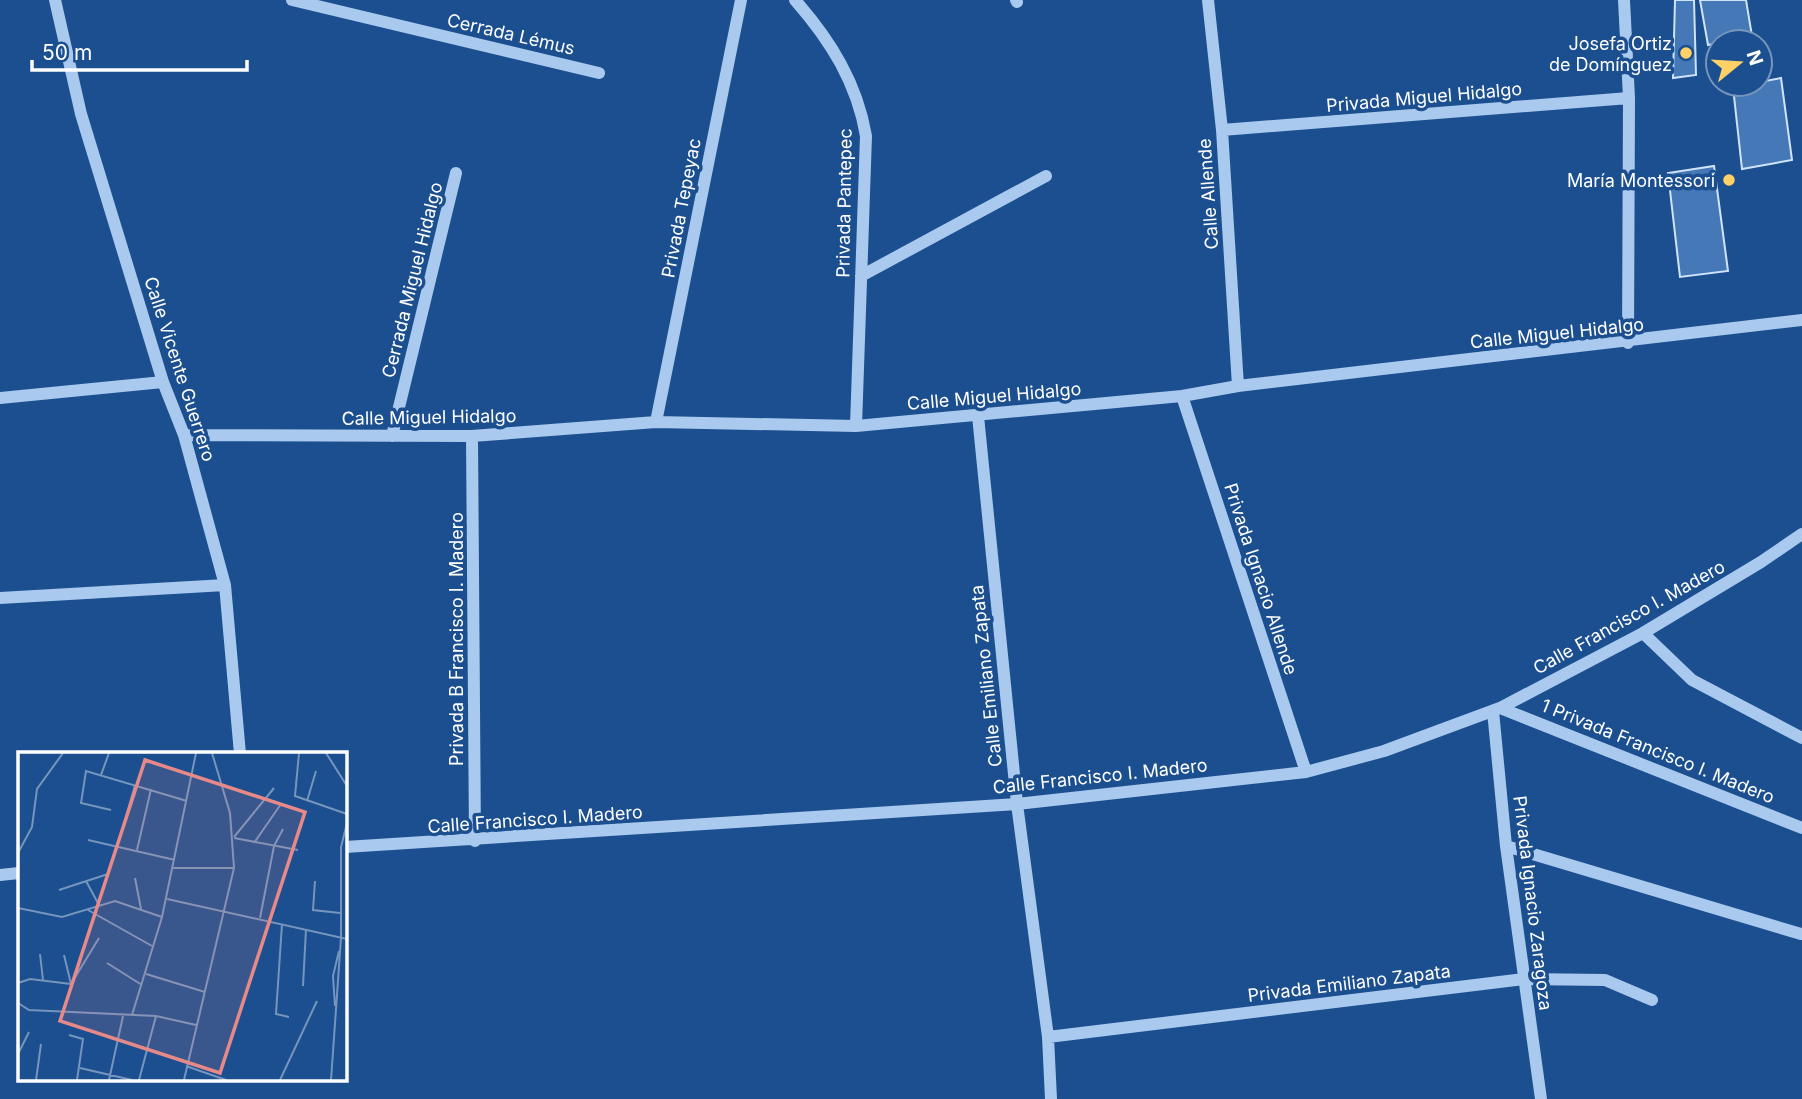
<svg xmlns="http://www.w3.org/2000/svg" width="1802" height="1099" viewBox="0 0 1802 1099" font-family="Inter,sans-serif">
  <rect width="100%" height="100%" fill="#1b4f8f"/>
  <path fill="#4478b7" stroke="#cfe3fa" stroke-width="2" d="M1675 0H1694L1696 75 1673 78Z
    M1700 0H1746L1752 36 1708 45Z
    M1781 78 1792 160 1742 169 1733 87Z
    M1714 166 1728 271 1680 277 1668 173Z"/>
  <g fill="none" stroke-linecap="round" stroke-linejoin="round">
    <path stroke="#a9c9ee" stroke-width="12" d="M55 0 81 114 163 382 184 435 225 585 240 754
      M292 0 599 73
      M795 0C831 41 857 83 866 136L856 426
      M1016 0 1017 2
      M1208 0 1222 130 1238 386
      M1624 0 1629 98 1628 343
      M1222 130 1629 98
      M861 276 1046 176
      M1182 396 1306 772
      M0 398 163 382
      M978 416 1017 804 1048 1037 1051 1099
      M656 422 741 0
      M184 435 472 436 656 422 856 426 1182 396 1238 386 1802 320
      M392 436 456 173
      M472 436 475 841
      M0 598 225 585
      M1643 633 1692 680 1802 738
      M1500 708 1802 828
      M1493 711 1506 846 1541 1099
      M1506 846 1801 934
      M345 847 1017 804 1306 772 1384 751 1500 708 1643 633 1761 562 1802 534
      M0 875 19 873
      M1048 1037 1524 979 1605 980 1652 1000"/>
  </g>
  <g fill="#ffd166" stroke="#1b4f8f" stroke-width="2.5">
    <circle cx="1686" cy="53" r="7"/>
    <circle cx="1729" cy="180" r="7"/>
  </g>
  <g text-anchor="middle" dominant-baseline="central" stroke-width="7" stroke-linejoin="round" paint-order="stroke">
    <g font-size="18" fill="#fff" stroke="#1b4f8f">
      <text transform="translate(511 34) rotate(13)">Cerrada Lémus</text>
      <text transform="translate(1424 97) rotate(-5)">Privada Miguel Hidalgo</text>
      <text transform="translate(1208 194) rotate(-94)">Calle Allende</text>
      <text transform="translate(844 203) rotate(-89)">Privada Pantepec</text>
      <text transform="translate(681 208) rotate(-79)">Privada Tepeyac</text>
      <text transform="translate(412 280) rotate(-76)">Cerrada Miguel Hidalgo</text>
      <text transform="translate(1557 333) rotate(-6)">Calle Miguel Hidalgo</text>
      <text transform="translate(180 369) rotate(72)">Calle Vicente Guerrero</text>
      <text transform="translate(994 396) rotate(-5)">Calle Miguel Hidalgo</text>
      <text transform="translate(429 417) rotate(-1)">Calle Miguel Hidalgo</text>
      <text transform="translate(1261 579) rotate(72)">Privada Ignacio Allende</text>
      <text transform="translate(1629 617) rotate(-29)">Calle Francisco I. Madero</text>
      <text transform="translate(456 639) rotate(-90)">Privada B Francisco I. Madero</text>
      <text transform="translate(986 676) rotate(-96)">Calle Emiliano Zapata</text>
      <text transform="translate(1658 751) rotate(22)">1 Privada Francisco I. Madero</text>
      <text transform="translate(1100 776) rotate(-6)">Calle Francisco I. Madero</text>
      <text transform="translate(535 819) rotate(-4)">Calle Francisco I. Madero</text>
      <text transform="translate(1533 903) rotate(83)">Privada Ignacio Zaragoza</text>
      <text transform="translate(1349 983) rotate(-7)">Privada Emiliano Zapata</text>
    </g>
    <g font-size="18" fill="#fff" stroke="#1b4f8f" text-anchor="end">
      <text x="1672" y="43">Josefa Ortiz<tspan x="1672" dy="21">de Domínguez</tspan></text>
      <text x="1715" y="180">María Montessori</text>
    </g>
  </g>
  <g transform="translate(18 752)">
    <rect width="329" height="329" fill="#1b4f8f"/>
    <path fill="none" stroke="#7695bc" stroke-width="2" d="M281 1 277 44 329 62M308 1 329 34M83 23 91 1M289 49 298 19M93 58 63 51 68 19 169 49M108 65 117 33M216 85 256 36M216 86 280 98M70 88 157 108M236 91 263 52M119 98 133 37M0 101 14 75 19 37 45 1M155 116H216M117 126 123 157M68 129 81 153M297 129 295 158 322 161M41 138 90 122M149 147 329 187M0 156 44 165 97 149 144 165M70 158 134 194M242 166 256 94 265 77M264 172 258 262 271 265M22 202 25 228M46 203 53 232M89 211 124 233M128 222 187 240M0 231 12 227 53 232M53 232 81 186M285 234 288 177M0 251 11 258 138 264 178 273M317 254 315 224 321 199M114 263 144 165 178 1M51 283 65 287 59 328M0 302 11 280M168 314 208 328M62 316 114 328M18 328 23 292M91 328 105 264M121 328 138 264M166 328 216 116 212 61 194 1M262 328 299 249M313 328 323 186V95L329 71"/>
    <path fill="#e88989" fill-opacity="0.15" stroke="#e88989" stroke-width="3.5" d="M127 8 287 60 202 321 42 269Z"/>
    <rect width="329" height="329" fill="none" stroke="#fff" stroke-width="3.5"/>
  </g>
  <g transform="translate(1739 63) rotate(72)"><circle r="33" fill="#1b4f8f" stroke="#7695bc" stroke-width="2"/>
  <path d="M0-5L12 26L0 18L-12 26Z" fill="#ffd166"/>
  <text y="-10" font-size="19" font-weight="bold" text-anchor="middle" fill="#ffffff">N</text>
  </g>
  <path d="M32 60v10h215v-10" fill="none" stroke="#ffffff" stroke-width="3.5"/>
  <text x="42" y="60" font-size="21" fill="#ffffff" stroke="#1b4f8f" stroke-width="5" paint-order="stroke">50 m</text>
</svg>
